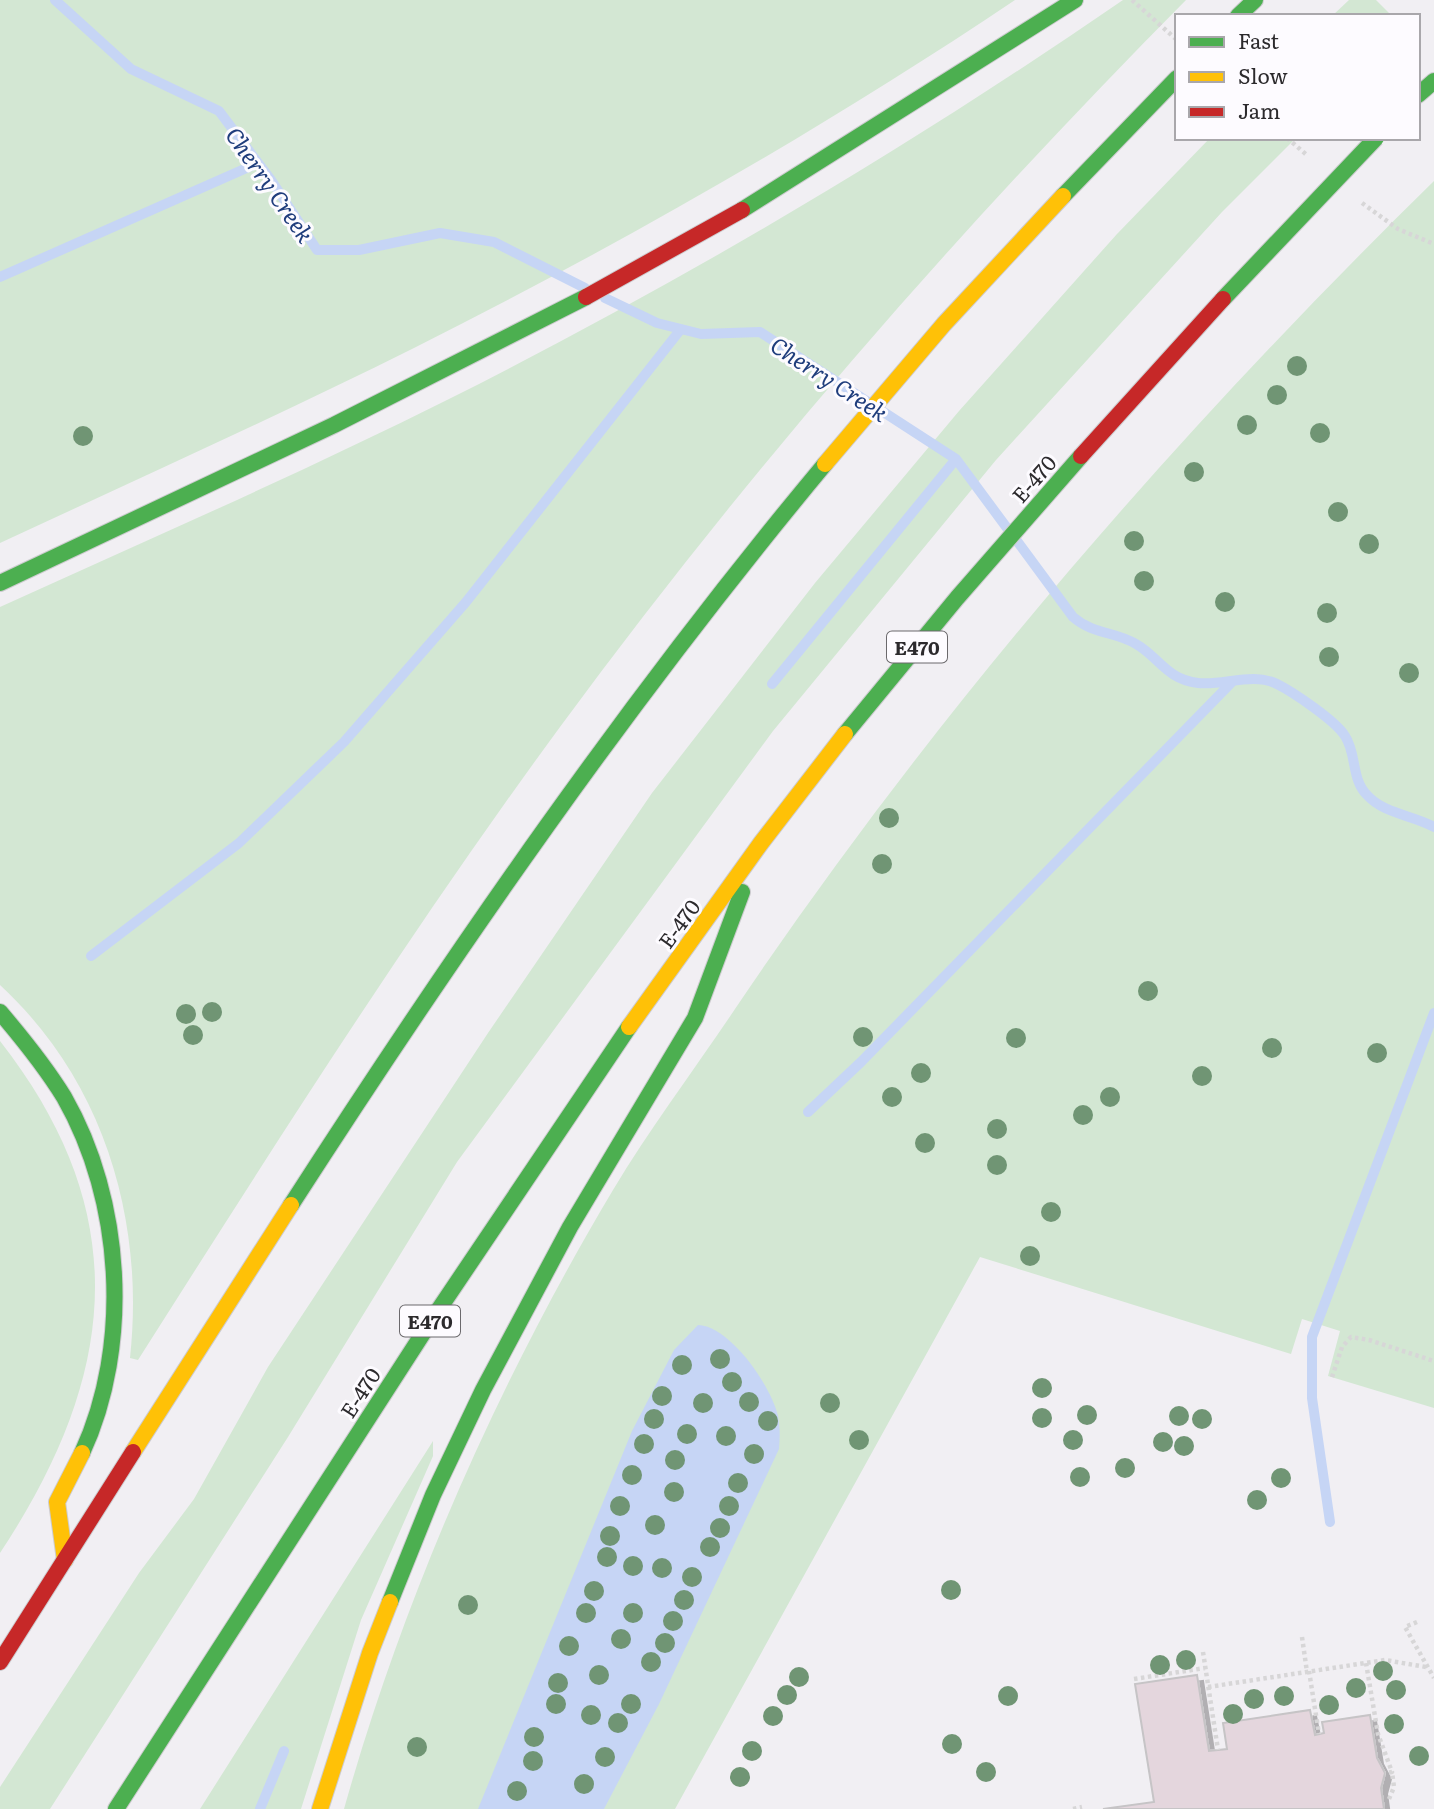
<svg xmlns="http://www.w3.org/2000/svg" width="1434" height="1809" viewBox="0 0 1434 1809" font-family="Literata,serif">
  <defs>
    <filter id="shadow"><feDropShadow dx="6" dy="6" stdDeviation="0" flood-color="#0004"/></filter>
  </defs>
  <rect width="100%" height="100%" fill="#f1eff3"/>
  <path fill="#d3e7d3" d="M0 0H1015C823 129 621 244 414 348 277 416 138 479 0 543Z
    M1123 0H1186C961 227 750 468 560 727 410 931 274 1146 138 1360L130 1358C145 1220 104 1081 0 985V607C150 539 301 473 449 399 682 282 908 148 1123 0Z
    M1349 0H1376L1392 16H1332Z
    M1210 138H1296L1222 212 996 460 773 731 457 1162 288 1437 50 1809H0V1787L139 1573 194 1499 268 1367 488 1033 652 793 815 583 959 411 1117 234Z
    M1434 181V1408L1328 1376 1340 1331 1302 1319 1291 1354 980 1257 675 1809H344C405 1593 498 1383 613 1190 650 1128 695 1069 735 1009 937 709 1176 434 1434 181Z
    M0 1041C136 1215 117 1376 0 1553Z
    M433 1441V1456L361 1620 301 1809H200Z"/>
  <path fill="#c6d5f5" d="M698 1325C730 1326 771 1386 778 1416 780 1427 780 1437 779 1449L659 1704 604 1809H478L632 1431 674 1350Z"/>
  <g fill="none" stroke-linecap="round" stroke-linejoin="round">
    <path stroke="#c6d5f5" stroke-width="10" d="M55 0 131 69 219 111 271 180 317 250H359L440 233 494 242 585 288
      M0 277 258 163
      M605 298 657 323 701 334 760 332 956 459 1007 528
      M1017 541 1073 617C1094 635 1114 631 1136 644 1159 657 1166 679 1198 683 1223 686 1253 672 1277 684 1293 692 1336 721 1345 736 1357 754 1351 779 1367 795 1384 814 1413 815 1434 827
      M772 684 956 459
      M91 956 239 843 344 742 466 602 681 329
      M808 1112 861 1062 1232 682
      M1330 1522 1312 1398V1337L1434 1013
      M260 1809 284 1751"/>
  </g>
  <path fill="#e4d6dd" stroke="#c6c4c6" stroke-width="2" filter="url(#shadow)" d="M1197 1675 1209 1751 1227 1749 1223 1723 1310 1710 1315 1735 1324 1733 1322 1722 1370 1715 1377 1758 1385 1773 1381 1788 1384 1809H1103L1154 1802 1135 1684Z"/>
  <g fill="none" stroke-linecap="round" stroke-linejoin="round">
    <defs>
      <path id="fast" d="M1238 16 1255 0
        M1418 95 1434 81
        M1063 196 1177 78
        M742 210 1075 0
        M0 583 334 425 586 297
        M845 734 957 598 1081 456
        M0 1012C23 1039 45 1066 64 1097 123 1200 132 1345 82 1453
        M291 1205C456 949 630 698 825 464
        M390 1602 433 1495 483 1390 570 1227 695 1018 742 892
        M116 1809 431 1321 629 1027"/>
      <path id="slow" d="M825 464 944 324 1063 196
        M629 1027 761 843 845 734
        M133 1452 291 1205
        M65 1560 57 1502 82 1453
        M320 1809 370 1653 390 1602"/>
      <path id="jam" d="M586 297 742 210
        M0 1662 133 1452"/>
    </defs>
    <use href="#fast" stroke="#cdcccf" stroke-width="18"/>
    <use href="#slow" stroke="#cdcccf" stroke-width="18"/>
    <use href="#jam" stroke="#cdcccf" stroke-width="18"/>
    <path stroke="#d7d6d7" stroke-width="4.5" stroke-dasharray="3.5 3.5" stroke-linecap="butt" d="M1132 0 1177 40
      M1287 138 1308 156
      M1362 203 1398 229 1434 244
      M1332 1377 1342 1347 1351 1337 1369 1340 1434 1361
      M1417 1622 1405 1627 1434 1678
      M1302 1637 1307 1672
      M1203 1652 1218 1750
      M1366 1663 1378 1734 1392 1772 1385 1773
      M1309 1671 1319 1734
      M1134 1679 1205 1668
      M1208 1687 1385 1660 1426 1667
      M1389 1799 1394 1787 1392 1772
      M1073 1809 1082 1807"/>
    <use href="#fast" stroke="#4caf50" stroke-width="16"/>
    <use href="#slow" stroke="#ffc107" stroke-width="16"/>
    <use href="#jam" stroke="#c62828" stroke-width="16"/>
    <defs>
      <path id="fast-bridge" d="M1223 299 1376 138"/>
      <path id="jam-bridge" d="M1081 456 1223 299"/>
    </defs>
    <use href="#fast-bridge" stroke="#cdcccf" stroke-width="18" stroke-linecap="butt"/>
    <use href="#jam-bridge" stroke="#cdcccf" stroke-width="18" stroke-linecap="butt"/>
    <use href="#fast-bridge" stroke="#4caf50" stroke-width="16"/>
    <use href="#jam-bridge" stroke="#c62828" stroke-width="16"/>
  </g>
  <g fill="#709574">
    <circle cx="1297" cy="366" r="10"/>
    <circle cx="1277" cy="395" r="10"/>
    <circle cx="1247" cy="425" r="10"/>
    <circle cx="1320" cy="433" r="10"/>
    <circle cx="83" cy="436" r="10"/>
    <circle cx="1194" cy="472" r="10"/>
    <circle cx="1338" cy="512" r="10"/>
    <circle cx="1134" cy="541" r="10"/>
    <circle cx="1369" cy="544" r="10"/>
    <circle cx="1144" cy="581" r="10"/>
    <circle cx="1225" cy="602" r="10"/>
    <circle cx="1327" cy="613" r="10"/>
    <circle cx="1329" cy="657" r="10"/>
    <circle cx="1409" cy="673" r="10"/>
    <circle cx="889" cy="818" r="10"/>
    <circle cx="882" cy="864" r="10"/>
    <circle cx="1148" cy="991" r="10"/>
    <circle cx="212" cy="1012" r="10"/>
    <circle cx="186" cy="1014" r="10"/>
    <circle cx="193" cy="1035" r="10"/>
    <circle cx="863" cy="1037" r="10"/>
    <circle cx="1016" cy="1038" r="10"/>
    <circle cx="1272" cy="1048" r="10"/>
    <circle cx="1377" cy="1053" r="10"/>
    <circle cx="921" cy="1073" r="10"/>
    <circle cx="1202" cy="1076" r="10"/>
    <circle cx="892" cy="1097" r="10"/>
    <circle cx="1110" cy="1097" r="10"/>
    <circle cx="1083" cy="1115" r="10"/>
    <circle cx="997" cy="1129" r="10"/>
    <circle cx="925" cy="1143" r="10"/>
    <circle cx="997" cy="1165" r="10"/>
    <circle cx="1051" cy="1212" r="10"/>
    <circle cx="1030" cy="1256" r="10"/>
    <circle cx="720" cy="1359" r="10"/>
    <circle cx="682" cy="1365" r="10"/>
    <circle cx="732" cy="1382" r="10"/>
    <circle cx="1042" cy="1388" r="10"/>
    <circle cx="662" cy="1396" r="10"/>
    <circle cx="749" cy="1402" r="10"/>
    <circle cx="703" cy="1403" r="10"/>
    <circle cx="830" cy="1403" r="10"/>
    <circle cx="1087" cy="1415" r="10"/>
    <circle cx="1179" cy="1416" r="10"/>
    <circle cx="1042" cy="1418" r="10"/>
    <circle cx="654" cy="1419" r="10"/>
    <circle cx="1202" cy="1419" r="10"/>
    <circle cx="768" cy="1421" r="10"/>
    <circle cx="687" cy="1434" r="10"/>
    <circle cx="726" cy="1436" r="10"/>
    <circle cx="859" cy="1440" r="10"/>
    <circle cx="1073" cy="1440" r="10"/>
    <circle cx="1163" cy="1442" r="10"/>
    <circle cx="644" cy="1444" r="10"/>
    <circle cx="1184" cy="1446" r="10"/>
    <circle cx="754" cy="1454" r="10"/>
    <circle cx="675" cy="1460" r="10"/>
    <circle cx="1125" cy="1468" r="10"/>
    <circle cx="632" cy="1475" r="10"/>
    <circle cx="1080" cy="1477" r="10"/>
    <circle cx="1281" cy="1478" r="10"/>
    <circle cx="738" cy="1483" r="10"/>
    <circle cx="674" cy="1492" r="10"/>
    <circle cx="1257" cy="1500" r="10"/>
    <circle cx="620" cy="1506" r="10"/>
    <circle cx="729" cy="1506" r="10"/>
    <circle cx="655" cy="1525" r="10"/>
    <circle cx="720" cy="1528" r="10"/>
    <circle cx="610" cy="1536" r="10"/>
    <circle cx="710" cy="1547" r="10"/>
    <circle cx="607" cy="1557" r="10"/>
    <circle cx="633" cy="1566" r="10"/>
    <circle cx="662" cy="1568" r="10"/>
    <circle cx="692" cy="1577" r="10"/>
    <circle cx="951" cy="1590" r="10"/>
    <circle cx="594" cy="1591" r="10"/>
    <circle cx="684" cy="1600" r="10"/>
    <circle cx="468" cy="1605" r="10"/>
    <circle cx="586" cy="1613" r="10"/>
    <circle cx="633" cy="1613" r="10"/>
    <circle cx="673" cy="1621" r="10"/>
    <circle cx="621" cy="1639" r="10"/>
    <circle cx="665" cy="1643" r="10"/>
    <circle cx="569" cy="1646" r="10"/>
    <circle cx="1186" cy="1660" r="10"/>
    <circle cx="651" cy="1662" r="10"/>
    <circle cx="1160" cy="1665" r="10"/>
    <circle cx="1383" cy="1671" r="10"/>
    <circle cx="599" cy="1675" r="10"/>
    <circle cx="799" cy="1677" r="10"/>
    <circle cx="558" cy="1683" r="10"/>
    <circle cx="1356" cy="1688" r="10"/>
    <circle cx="1396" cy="1690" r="10"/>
    <circle cx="787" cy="1695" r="10"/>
    <circle cx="1008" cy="1696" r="10"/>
    <circle cx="1284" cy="1696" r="10"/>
    <circle cx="1254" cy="1699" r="10"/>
    <circle cx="556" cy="1704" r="10"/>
    <circle cx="631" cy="1704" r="10"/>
    <circle cx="1329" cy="1705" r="10"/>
    <circle cx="1233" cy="1714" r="10"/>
    <circle cx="591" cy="1715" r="10"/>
    <circle cx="773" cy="1716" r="10"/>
    <circle cx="618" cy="1723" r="10"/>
    <circle cx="1394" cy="1724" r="10"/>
    <circle cx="534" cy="1737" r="10"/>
    <circle cx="952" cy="1744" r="10"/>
    <circle cx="417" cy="1747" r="10"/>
    <circle cx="752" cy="1751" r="10"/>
    <circle cx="1419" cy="1756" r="10"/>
    <circle cx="605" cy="1757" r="10"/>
    <circle cx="533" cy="1761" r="10"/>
    <circle cx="986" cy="1772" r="10"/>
    <circle cx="740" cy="1777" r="10"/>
    <circle cx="584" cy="1784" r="10"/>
    <circle cx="517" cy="1791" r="10"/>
  </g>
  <g text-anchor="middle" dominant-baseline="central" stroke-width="6" stroke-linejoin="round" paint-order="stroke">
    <g fill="#fdfbff" stroke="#6b696c" stroke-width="2">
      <rect x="887" y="631.5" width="60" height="31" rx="5"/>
      <rect x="400" y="1305.5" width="60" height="31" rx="5"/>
    </g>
    <g font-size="19" font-weight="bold" fill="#2c2a2d">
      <text x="917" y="647">E470</text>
      <text x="430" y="1321">E470</text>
    </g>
    <g font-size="21" fill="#2c2a2d" stroke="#fdfbff">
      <text transform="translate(1033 478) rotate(-49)">E-470</text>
      <text transform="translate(678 923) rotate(-54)">E-470</text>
      <text transform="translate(359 1392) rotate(-57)">E-470</text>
    </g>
    <g font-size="23" font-style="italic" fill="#1f3d7c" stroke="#fdfbff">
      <text transform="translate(271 184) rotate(55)">Cherry Creek</text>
      <text transform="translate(830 378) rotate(33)">Cherry Creek</text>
    </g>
  </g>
  <rect x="1175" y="14" width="245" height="126" fill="#fdfbff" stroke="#a9a7ab" stroke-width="2"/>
  <rect x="1189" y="37" width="35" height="10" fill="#4caf50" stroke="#a9a7ab" stroke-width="2"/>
  <text x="1238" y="49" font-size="21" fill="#2c2a2d">Fast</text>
  <rect x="1189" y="72" width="35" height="10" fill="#ffc107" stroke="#a9a7ab" stroke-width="2"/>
  <text x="1238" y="84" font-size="21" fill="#2c2a2d">Slow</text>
  <rect x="1189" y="107" width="35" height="10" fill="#c62828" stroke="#a9a7ab" stroke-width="2"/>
  <text x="1238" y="119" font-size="21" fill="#2c2a2d">Jam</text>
</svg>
